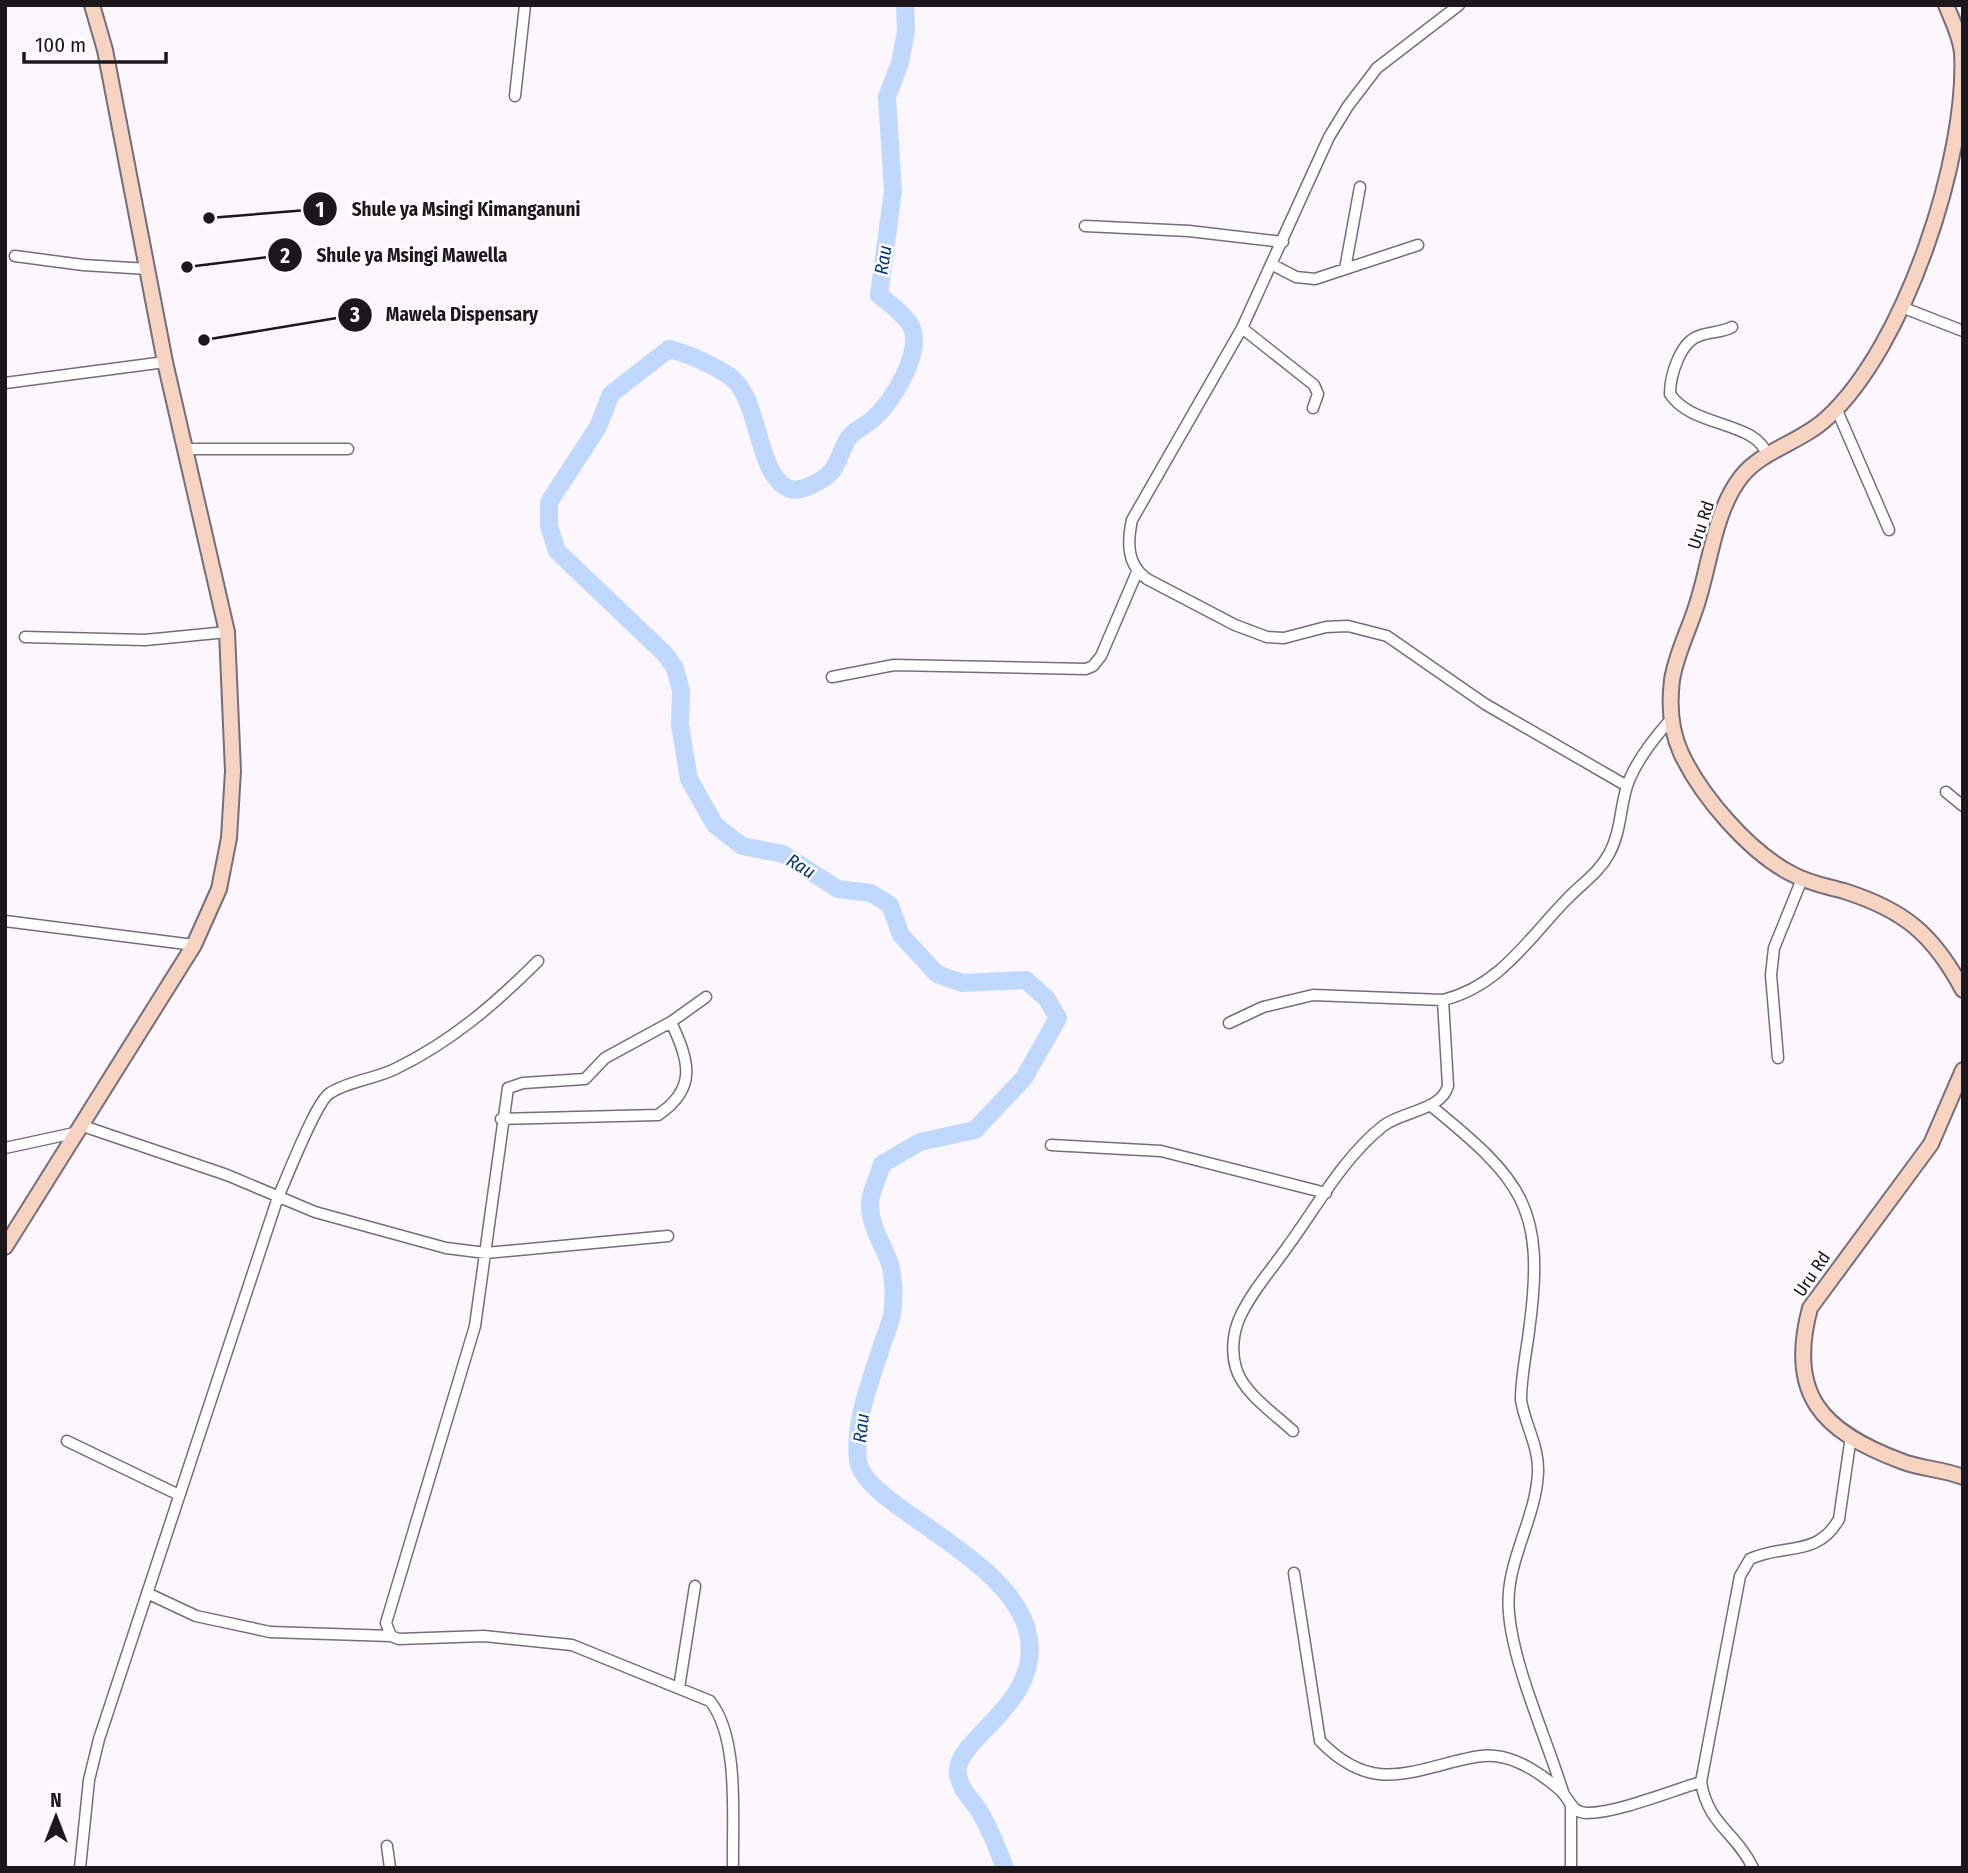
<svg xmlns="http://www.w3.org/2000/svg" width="1968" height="1873" viewBox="0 0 1968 1873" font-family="'Fira Sans Condensed',sans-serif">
  <rect width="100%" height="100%" fill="#fcf6ff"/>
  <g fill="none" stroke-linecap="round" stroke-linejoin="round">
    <path stroke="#c0d8fe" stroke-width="18" d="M905 5 906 31 900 63 887 97 893 191 879 295C890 304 902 312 910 324 925 350 893 401 874 418 868 424 859 428 852 434 842 443 841 460 832 471 824 480 801 493 790 489 757 478 760 400 732 378 716 366 689 354 669 349L611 394 598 427 549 502V526L557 551 665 654 675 668 681 691 680 725 689 779 715 825 742 846 783 854 838 889 871 893 890 905 901 935 937 974 962 983 1026 980 1047 999 1058 1018 1024 1078 975 1130 920 1142 882 1164C879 1176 870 1192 870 1204 870 1228 883 1243 890 1264 893 1276 894 1294 893 1307 893 1318 887 1331 883 1342 871 1381 854 1419 858 1460 862 1506 1018 1558 1029 1639 1039 1707 953 1739 958 1774 961 1793 973 1799 981 1814 991 1831 998 1850 1005 1868"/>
    <defs>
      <path id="street" d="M1459 5 1377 68 1348 106 1329 137 1242 328 1132 520C1127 543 1127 565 1147 579L1235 625 1267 637 1284 638 1326 627 1348 626 1387 636 1485 704 1627 786
        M515 96 525 5
        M1085 226 1189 231 1283 242
        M15 256 83 265 148 269
        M1273 265 1296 277 1315 279 1418 245
        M1345 269 1360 187
        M1904 308 1963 331
        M1732 327C1721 333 1711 331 1699 336 1680 342 1670 376 1670 394 1692 428 1759 421 1767 456
        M1242 328 1314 385 1318 394 1313 408
        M5 383 165 362
        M1836 408 1889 530
        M187 449H348
        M25 637 145 640 227 632
        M832 677 894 665 1086 669 1093 666 1101 656 1137 572
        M1946 792 1963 806
        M5 921 194 945
        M706 997 671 1022 605 1058 585 1079 523 1083 508 1088 475 1326 386 1623 391 1636 399 1639 484 1636 572 1645 710 1701C740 1738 732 1821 733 1868
        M1229 1023 1263 1007 1313 995 1443 1000C1501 986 1530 936 1569 897 1584 882 1599 872 1609 854 1621 832 1620 808 1627 786 1635 762 1655 737 1671 719
        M1778 1058 1771 975 1774 948 1802 879
        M1430 1105C1523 1181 1546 1207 1529 1331 1526 1355 1521 1377 1521 1400 1525 1425 1539 1446 1538 1472 1536 1521 1504 1563 1509 1613 1513 1665 1547 1740 1563 1792
        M501 1119 658 1115C698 1088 689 1061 671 1022
        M83 1126 227 1175 315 1212 446 1248 486 1253 668 1236
        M1051 1145 1161 1151 1326 1193
        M5 1148 79 1132
        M1293 1431C1275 1414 1243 1393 1236 1368 1231 1352 1233 1332 1240 1317 1252 1291 1272 1269 1288 1246 1318 1205 1343 1158 1383 1126 1402 1111 1441 1111 1448 1086L1443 1000
        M67 1441 179 1495
        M1294 1573 1320 1741C1365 1787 1397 1777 1452 1762 1466 1759 1480 1754 1495 1756 1518 1758 1543 1775 1560 1790 1570 1799 1571 1813 1587 1813 1617 1813 1671 1791 1701 1782
        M147 1593 196 1616 270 1632 391 1636
        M679 1688 695 1586
        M1571 1806V1868
        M387 1846 390 1868
        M80 1868 89 1780 99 1739 278 1197C287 1178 316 1101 330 1093 348 1081 375 1079 395 1069 451 1042 495 1004 538 961
        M1753 1868C1736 1832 1708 1825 1701 1782L1740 1576 1750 1559C1784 1543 1817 1558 1839 1519L1851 1436"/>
      <path id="secondary" d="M1946 5C1952 20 1960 35 1962 52 1968 156 1905 347 1827 418 1802 442 1762 450 1741 477 1713 513 1710 568 1695 610 1687 634 1676 655 1672 680 1669 704 1671 731 1681 753 1701 796 1749 852 1792 874 1808 883 1826 886 1844 891 1904 910 1933 934 1963 990
        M1963 1070 1931 1144 1810 1308C1787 1394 1821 1431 1901 1461 1921 1469 1943 1469 1963 1477
        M5 1247 194 945 219 889 229 838 233 771 227 632 165 362 105 50 92 5"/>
    </defs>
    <use href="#street" stroke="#766d7a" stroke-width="13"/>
    <use href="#secondary" stroke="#766d7a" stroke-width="18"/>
    <use href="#street" stroke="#fff" stroke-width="10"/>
    <use href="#secondary" stroke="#f6d4c1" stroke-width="14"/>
  </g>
  <g text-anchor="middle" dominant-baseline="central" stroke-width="5" stroke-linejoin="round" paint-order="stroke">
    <g font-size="18" fill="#1b171c" stroke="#fff">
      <text transform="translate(1701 525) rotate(-72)">Uru Rd</text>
      <text transform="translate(1812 1274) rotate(-56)">Uru Rd</text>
    </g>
    <g font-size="19" font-style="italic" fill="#07387e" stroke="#fff">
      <text transform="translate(883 260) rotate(-82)">Rau</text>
      <text transform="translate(801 866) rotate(31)">Rau</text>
      <text transform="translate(861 1428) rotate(-84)">Rau</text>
    </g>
  </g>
  <path fill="none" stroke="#1b171c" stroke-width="2.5" d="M209 218L320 209M187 267L285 255M204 340L355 315"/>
  <g fill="#1b171c" stroke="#fff" stroke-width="2.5">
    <circle cx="209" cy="218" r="7"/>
    <circle cx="187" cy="267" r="7"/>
    <circle cx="204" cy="340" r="7"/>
    <circle cx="320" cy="209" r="18"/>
    <circle cx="285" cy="255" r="18"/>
    <circle cx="355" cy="315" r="18"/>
  </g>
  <g font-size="21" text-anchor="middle" font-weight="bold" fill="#fff">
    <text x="320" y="217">1</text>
    <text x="285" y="263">2</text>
    <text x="355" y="322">3</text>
  </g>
  <g font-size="19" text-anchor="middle" font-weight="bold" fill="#1b171c" stroke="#fff" stroke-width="5" stroke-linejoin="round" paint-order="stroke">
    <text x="466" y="216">Shule ya Msingi Kimanganuni</text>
    <text x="412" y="262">Shule ya Msingi Mawella</text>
    <text x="462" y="321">Mawela Dispensary</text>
  </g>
  <rect width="1968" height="1873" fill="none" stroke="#1b171c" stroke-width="14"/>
  <g transform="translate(56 1817)" stroke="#ffffff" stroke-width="5" paint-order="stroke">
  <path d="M0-5L12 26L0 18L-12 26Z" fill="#1b171c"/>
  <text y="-10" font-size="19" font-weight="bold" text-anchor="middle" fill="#1b171c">N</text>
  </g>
  <path d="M24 52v10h142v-10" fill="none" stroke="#1b171c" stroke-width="3.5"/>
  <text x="35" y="52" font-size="21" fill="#1b171c" stroke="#ffffff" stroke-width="5" paint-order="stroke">100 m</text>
</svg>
